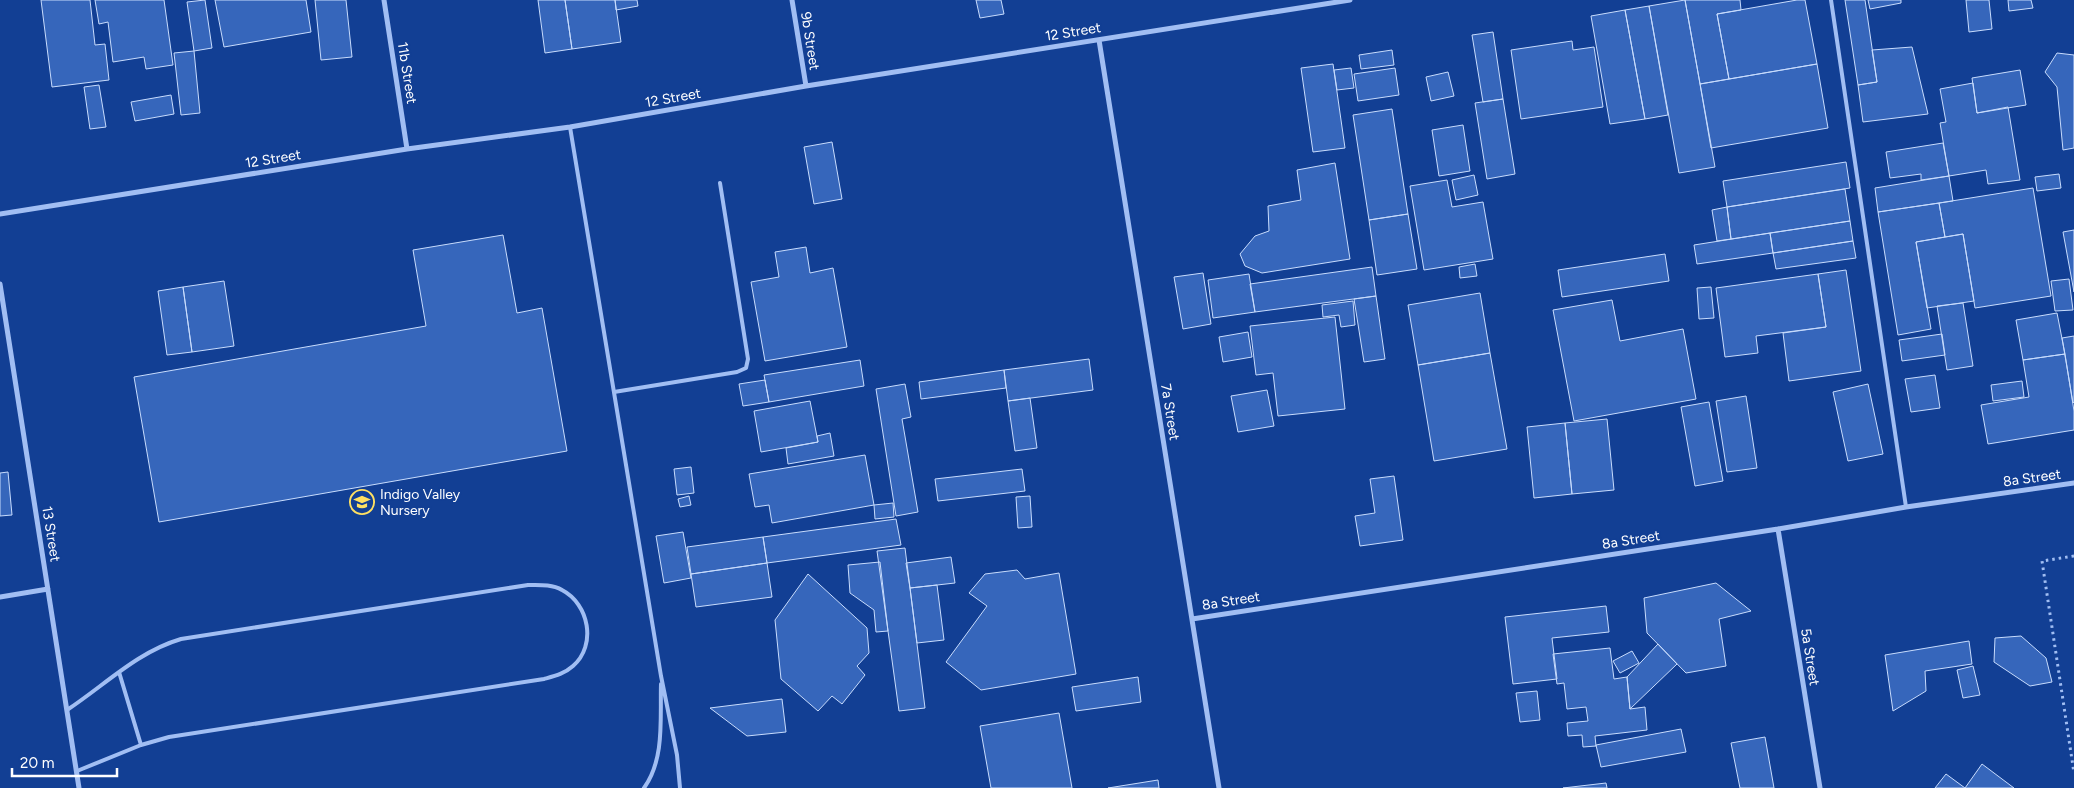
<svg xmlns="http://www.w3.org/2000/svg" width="2074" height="788" viewBox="0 0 2074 788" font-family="Figtree,sans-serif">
  <rect width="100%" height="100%" fill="#123f94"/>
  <path fill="#3666bb" stroke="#c8dcfd" d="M41 0H90L95 45 105 44 109 80 52 87Z
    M95 0H164L173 65 146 69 144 57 113 62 108 22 99 24Z
    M205 0 212 48 194 51 187 2Z
    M215 0H306L311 32 224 47Z
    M315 0H346L352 57 321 60Z
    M538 0H565L572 49 545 53Z
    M565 0H615L621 42 572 49Z
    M615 0H637L638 6 616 10Z
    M976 0H1001L1004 14 980 18Z
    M1685 0 1715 167 1679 173 1649 6Z
    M1685 0H1740L1741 10 1717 14 1729 79 1700 84Z
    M1797 0H1805L1817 64 1729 79 1717 14Z
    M1845 0H1865L1877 82 1858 85Z
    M1868 0H1901V3L1870 9Z
    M1966 0H1989L1992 29 1969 32Z
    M2008 0H2031L2033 8 2009 11Z
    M1649 6 1668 115 1645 119 1625 10Z
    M1625 10 1645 119 1610 124 1591 16Z
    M1493 32 1503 99 1483 102 1472 35Z
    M1572 41 1573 50 1594 47 1603 107 1521 119 1511 50Z
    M1912 47 1928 114 1863 122 1858 85 1877 82 1872 50Z
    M1392 50 1394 65 1361 69 1359 55Z
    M194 51 200 113 181 115 174 53Z
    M2057 53 2074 55V148L2063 150 2057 87 2045 72Z
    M1333 64 1345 148 1313 152 1301 68Z
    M1817 64 1828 128 1711 148 1700 84Z
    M1351 68 1354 88 1337 90 1334 70Z
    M1395 68 1399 95 1358 101 1354 74Z
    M2020 70 2026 105 1977 113 1972 78Z
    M1448 72 1454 96 1431 101 1426 77Z
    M1973 83 1977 113 2008 107 2020 180 1988 184 1986 170 1949 176 1940 123 1946 122 1940 89Z
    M99 85 106 127 90 129 84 87Z
    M171 95 174 114 135 121 131 102Z
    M1503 99 1515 174 1487 179 1475 103Z
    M1392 109 1408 214 1369 220 1353 115Z
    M1463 125 1470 171 1439 176 1432 130Z
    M832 142 842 199 814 204 804 147Z
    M1943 143 1949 176 1921 180V174L1890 178 1886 152Z
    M1846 162 1850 188 1727 207 1723 181Z
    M1335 163 1350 259 1262 273 1245 266 1240 254 1255 236 1269 231 1268 206 1301 200 1297 170Z
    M2059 174 2061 188 2037 191 2035 177Z
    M1474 175 1478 195 1456 200 1452 180Z
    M1949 176 1953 201 1878 212 1875 188Z
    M1447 180 1452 207 1483 202 1493 259 1424 270 1410 186Z
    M2033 188 2051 296 1975 308 1963 234 1945 237 1939 203Z
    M1845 189 1850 221 1731 239 1727 207Z
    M1939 203 1945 237 1916 242 1931 329 1898 335 1878 212Z
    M1727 207 1731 239 1717 241 1712 210Z
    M1408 214 1417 269 1377 275 1369 220Z
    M1850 221 1853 241 1773 253 1770 233Z
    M2074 230V292L2063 232Z
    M1770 233 1773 253 1697 264 1694 245Z
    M1963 234 1974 301 1927 308 1916 242Z
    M503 235 517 313 542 308 567 451 159 522 134 377 426 326 413 250Z
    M1853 241 1856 258 1776 269 1773 253Z
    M806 247 810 273 833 268 847 347 765 361 751 282 779 277 775 252Z
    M1665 254 1669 281 1562 297 1558 270Z
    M1475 264 1477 276 1460 278 1459 267Z
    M1372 267 1376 296 1255 312 1250 284Z
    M1846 270 1861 371 1789 381 1783 333 1826 327 1818 274Z
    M1203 273 1211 324 1183 329 1174 277Z
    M1249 274 1255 312 1213 318 1208 280Z
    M1818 274 1826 327 1756 336 1758 353 1725 357 1716 288Z
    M2069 279 2073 310 2055 311 2051 281Z
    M224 281 234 346 192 352 183 287Z
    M183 287 192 352 167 355 158 291Z
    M1711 287 1714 318 1699 319 1697 288Z
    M1480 293 1490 353 1418 365 1408 305Z
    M1376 296 1385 359 1364 362 1354 299Z
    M1612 300 1620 341 1683 329 1696 399 1574 421 1553 310Z
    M1353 301 1355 325 1341 327 1339 315 1323 317 1322 305Z
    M1963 303 1973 366 1947 370 1937 306Z
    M2057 313 2065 354 2023 360 2016 320Z
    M1335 317 1345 409 1278 416 1273 373 1256 375 1250 326Z
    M1248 332 1252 357 1223 362 1219 337Z
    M1942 334 1945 355 1902 361 1899 340Z
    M2074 336V402L2073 403 2062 338Z
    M1490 353 1507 449 1434 461 1418 365Z
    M2065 354 2074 411V430L1988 444 1981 405 2029 397 2023 360Z
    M1089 359 1093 390 1008 401 1004 370Z
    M860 360 864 386 769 402 764 375Z
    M1004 370 1006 388 921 399 919 382Z
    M1935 375 1940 408 1911 412 1905 379Z
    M765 380 769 402 743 406 739 384Z
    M2022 381 2024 397 1993 401 1991 385Z
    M905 384 911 417 902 419 918 512 896 516 876 389Z
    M1868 384 1883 454 1848 461 1833 392Z
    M1267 390 1274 426 1238 432 1231 396Z
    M1746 396 1757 468 1727 472 1716 401Z
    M1030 398 1037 448 1015 451 1008 401Z
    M810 401 818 442 761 452 754 411Z
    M1709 402 1723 481 1695 486 1681 407Z
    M1607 419 1614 490 1572 494 1565 423Z
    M1565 423 1572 494 1534 498 1527 427Z
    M830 433 834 456 788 464 786 448 818 442 817 436Z
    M865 455 874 505 772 523 769 505 755 507 749 474Z
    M691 467 694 493 677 495 674 469Z
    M1022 469 1025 491 938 501 935 479Z
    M8 472 12 515 0 516V473Z
    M1394 476 1403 540 1360 546 1355 516 1375 513 1370 479Z
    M689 496 691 505 680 507 678 499Z
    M1030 496 1032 527 1018 528 1016 497Z
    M893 503 894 517 875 519 874 505Z
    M896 519 901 545 767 563 763 537Z
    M683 532 691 578 664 583 656 536Z
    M763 537 767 563 691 574 687 547Z
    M905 548 925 708 899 711 877 551Z
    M951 557 955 583 910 588 906 563Z
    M880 562 888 631 876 632 874 610 850 593 848 565Z
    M767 563 772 597 696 607 691 574Z
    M1017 570 1025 579 1059 573 1076 674 981 690 946 662 987 606 969 593 985 574Z
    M808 574 867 628 869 653 857 666 865 675 842 704 832 696 818 711 781 679 775 620Z
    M1716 583 1751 611 1719 619 1726 666 1686 673 1647 633 1644 598Z
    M937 585 944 640 917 643 910 588Z
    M1606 606 1609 632 1552 638 1557 679 1513 684 1505 617Z
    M2021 636 2046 658 2052 682 2030 686 1994 662 1995 638Z
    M1969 641 1972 664 1925 671 1926 691 1893 711 1885 655Z
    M1658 644 1677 664 1630 709 1627 677Z
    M1610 648 1614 679 1627 677 1630 709 1645 707 1647 730 1595 736 1596 746 1583 747 1582 735 1568 736 1567 723 1588 721 1586 707 1567 709 1564 683 1557 684 1553 654Z
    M1632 651 1639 663 1620 673 1613 661Z
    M1973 666 1980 695 1963 698 1957 670Z
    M1138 677 1141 702 1076 711 1072 687Z
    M1537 691 1540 720 1520 722 1516 693Z
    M782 699 786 732 747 736 710 708Z
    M1059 713 1072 788H991L980 726Z
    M1681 729 1686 752 1601 767 1596 745Z
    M1765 737 1774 788H1740L1731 743Z
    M1982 764 2014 788H1935L1946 774 1965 788Z
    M1158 780 1159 788H1108Z
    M1606 783 1607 788H1563Z"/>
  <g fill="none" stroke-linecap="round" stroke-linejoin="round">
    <path stroke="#a1bef3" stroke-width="3" stroke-dasharray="2.5 4" stroke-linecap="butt" d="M2074 556 2042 561 2074 773"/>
    <path stroke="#a1bef3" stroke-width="4" d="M1831 0 1906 507
      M570 127 661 676 677 755 680 788
      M614 392 737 372 746 368 748 359 720 183
      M119 672 141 745
      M67 710C105 685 137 652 181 639L528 585C539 585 552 584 562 590 589 604 597 645 573 666 564 674 555 676 544 679L169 737 141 745 77 771
      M644 788C665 759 660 718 661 684"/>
    <path stroke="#a1bef3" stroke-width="5" d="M384 0 407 149
      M792 0 806 86
      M1099 40 1219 788
      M0 214 407 149 570 127 806 86 1350 0
      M0 284 79 788
      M1778 529 1820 788
      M0 597 48 589
      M1192 619 1778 529 1906 507 2074 483"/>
  </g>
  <defs>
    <symbol id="school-ring" viewBox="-11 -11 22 22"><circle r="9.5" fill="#123f94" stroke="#ffe062" stroke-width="1.5"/><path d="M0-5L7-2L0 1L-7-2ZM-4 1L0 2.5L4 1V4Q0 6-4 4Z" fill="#ffe062"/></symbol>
  </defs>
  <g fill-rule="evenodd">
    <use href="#school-ring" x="348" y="488" width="28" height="28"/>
  </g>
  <g text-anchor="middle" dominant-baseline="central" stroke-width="4" stroke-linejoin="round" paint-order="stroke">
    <g font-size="14" fill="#fff" stroke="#123f94">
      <text transform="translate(1073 32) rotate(-9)">12 Street</text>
      <text transform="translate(810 41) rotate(81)">9b Street</text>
      <text transform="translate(407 73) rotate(81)">11b Street</text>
      <text transform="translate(673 98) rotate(-10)">12 Street</text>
      <text transform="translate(273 159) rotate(-9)">12 Street</text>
      <text transform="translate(1170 412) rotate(81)">7a Street</text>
      <text transform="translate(2032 478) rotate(-8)">8a Street</text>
      <text transform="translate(51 534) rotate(81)">13 Street</text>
      <text transform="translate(1631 540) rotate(-9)">8a Street</text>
      <text transform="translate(1231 601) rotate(-9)">8a Street</text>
      <text transform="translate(1810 657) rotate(81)">5a Street</text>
    </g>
    <g font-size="14" fill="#fff" stroke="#123f94" text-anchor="start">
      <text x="380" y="494">Indigo Valley<tspan x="380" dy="16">Nursery</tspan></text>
    </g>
  </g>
  <path d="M12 768v8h105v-8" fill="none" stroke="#ffffff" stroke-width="2.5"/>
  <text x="20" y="768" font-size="15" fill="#ffffff" stroke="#123f94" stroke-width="4" paint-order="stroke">20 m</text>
</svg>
